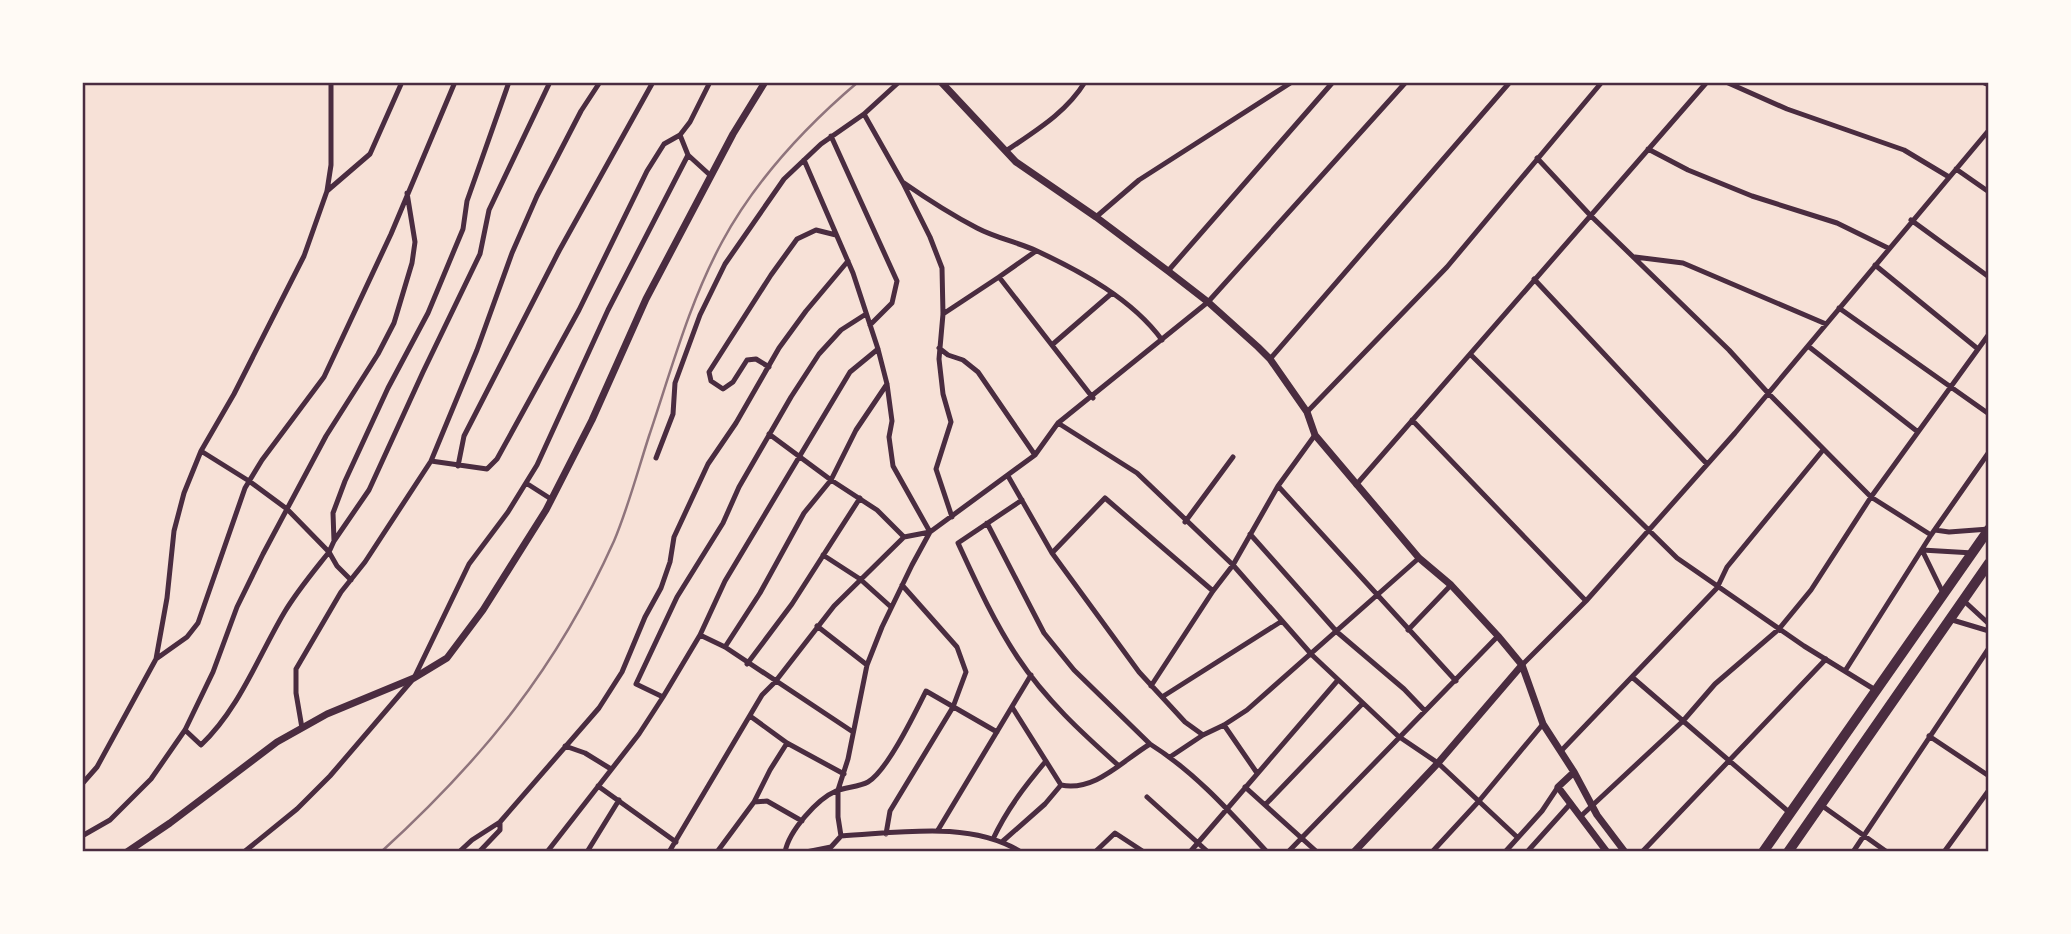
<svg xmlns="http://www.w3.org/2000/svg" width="2071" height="934" viewBox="0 0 2071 934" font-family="'PT Sans Narrow',sans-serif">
  <rect width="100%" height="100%" fill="#f7e1d7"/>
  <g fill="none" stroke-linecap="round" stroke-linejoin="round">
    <path stroke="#4a2c40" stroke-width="5" d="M1726 82 1787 109 1904 150 1949 177
      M1982 82 1989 85
      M864 114 903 183 930 237 942 268 943 314 939 359 943 394 951 422 936 469 952 517
      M680 135 688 155 711 176
      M831 136 897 281 892 303 870 325
      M1648 149 1688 170 1752 196 1837 223 1888 248
      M1006 151C1035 131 1066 113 1085 82
      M1537 158 1590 215 1729 350 1768 393 1871 497 1931 535
      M1956 169 1989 192
      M904 183C927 199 952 215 977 228 996 238 1017 242 1037 251 1082 272 1132 299 1162 340
      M327 191 370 154 402 82
      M1096 217 1139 180 1292 82
      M1911 220 1989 277
      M1635 257 1683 263 1826 324
      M1875 265 1978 349
      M1168 271 1333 82
      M999 277 1036 251
      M1534 279 1707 464
      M1839 308 1989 414
      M943 314 999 277 1093 398
      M1053 344 1112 293
      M1808 346 1918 432
      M939 348 948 355 963 360 978 372 1035 455
      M1470 354 1677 558 1804 646 1877 691
      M1270 359 1510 82
      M769 367 756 359 747 360 733 382 723 389 711 381 709 372 771 275 797 239 816 230 836 235
      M1307 412 1447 267 1602 82
      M1412 420 1586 601
      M1058 423 1137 473 1233 565 1312 655 1398 736 1438 763 1517 837
      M769 434 831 480 877 510 904 537
      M656 458 673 414 675 383 700 315 725 264 784 179 821 144 864 114 899 82
      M431 461 487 469 497 459 579 310 647 171 664 144 680 135 690 122 710 82
      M458 466 464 436 559 251 653 82
      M1008 476 1052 553 1139 672 1185 722 1203 735 1224 725 1247 710 1419 558
      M526 483 551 499
      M1356 485 1707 82
      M1278 486 1456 681
      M1022 500 958 543C976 582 994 622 1018 658 1045 699 1082 733 1118 765
      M1185 522 1233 457
      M987 523 1044 633 1074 670 1150 744
      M1935 530 1949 532 1989 529
      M1250 534 1337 632 1404 689 1425 711
      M334 541 333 513 345 481 388 388 428 313 463 229 467 201 509 82
      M1052 553 1105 498 1213 591
      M823 555 860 579 891 607
      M351 580 337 566 329 552 334 541 369 490 423 372 480 254 489 210 550 82
      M1943 593 1922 550 1973 553
      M1963 600 1989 624
      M1949 619 1989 631
      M817 626 867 665
      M1408 630 1451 585
      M700 635 725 647 853 732
      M725 647 760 593 804 513 831 480 856 430 887 384
      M156 659 187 637 198 623 245 488 262 460 324 377 391 234 455 82
      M747 664 792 604 860 498
      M1522 665 1586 601 1735 433 1989 130
      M1845 671 1931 535 1989 452
      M1632 677 1790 813
      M1151 686 1213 591 1233 565 1278 486 1315 435
      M663 697 636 684 677 597 723 523 739 487 791 397 819 354 841 330 866 314
      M1162 697 1282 621
      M1012 707 1061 785
      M750 716 787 743
      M1224 725 1257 773
      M302 728 296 693V669L341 592 365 562 431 461 477 350 512 253 537 196 581 111 600 82
      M185 730 201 745C239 709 258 657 284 613 297 591 314 571 329 552L287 509 249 481 201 451
      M1929 736 1989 776
      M565 746 585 753 611 769
      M1561 751 1717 588 1727 567 1823 450
      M1170 757 1203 735
      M82 784 97 767 156 659 167 598 174 531 184 493 201 451 234 394 304 256 327 191 331 165V82
      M598 786 676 842
      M1245 787 1317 852
      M1147 797 1208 852
      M754 802 767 801 802 821
      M1265 805 1363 703
      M1821 805 1887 852
      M1581 816 1683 721 1715 684 1779 629 1811 590 1871 497 1989 334
      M938 830 1031 675
      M886 834 890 811 953 707 966 672 957 647 902 585
      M82 836 110 820 151 779 185 730 213 672 237 607 263 554 326 436 378 354 394 323 412 263 415 242 407 193
      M841 836 838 817V790L848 759 867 665 882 627 912 565 930 532 1035 455 1058 423 1208 302 1406 82
      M993 839C1007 809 1025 786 1046 761
      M1003 841 1045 804 1061 785C1095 792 1122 761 1150 744 1195 772 1231 813 1267 852
      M244 852 297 809 330 776 414 678 469 564 508 512 537 465 608 310 688 155
      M459 852 472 840 500 822 599 708 622 672 645 617 661 588 670 562 674 537 708 464 736 423 779 348 806 311 848 261
      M479 852 500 830V822
      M547 852 639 734 663 697 700 635 725 581 850 372 878 349
      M587 852 619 800
      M669 852 762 695 775 682 834 606 904 537 930 532 893 466 889 437 892 421 887 384 878 349 853 273 804 160
      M717 852 754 802 770 770 787 743 844 774
      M785 852C789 831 817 799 836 791 845 787 859 787 868 782 887 771 915 713 926 691L997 732
      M806 852 831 847 841 836C899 833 970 820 1021 852
      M1095 852 1115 833 1144 852
      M1190 852 1338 680
      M1288 852 1498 636
      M1432 852 1479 801 1543 724
      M1505 852 1542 811 1558 787
      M1527 852 1571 803
      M1642 852 1826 659
      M1853 852 1989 648
      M1944 852 1989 790"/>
    <path stroke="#4a2c40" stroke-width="7" d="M941 82 1016 162 1096 217 1168 271 1208 302 1258 347 1270 359 1307 412 1315 435 1419 558 1451 585 1498 636 1522 665 1543 724 1574 772 1597 815 1625 852
      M1574 772 1558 787 1607 852
      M127 852 170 823 277 742 327 714 414 678 447 658 483 610 546 510 592 420 646 299 733 134 765 82
      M1354 852 1438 763 1522 665"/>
    <path stroke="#4a2c40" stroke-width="10" d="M1763 852 1989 529
      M1788 852 1989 563"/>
    <path stroke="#8f747c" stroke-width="2.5" d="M381 852C483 759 557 668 614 541 628 508 638 470 649 436 671 371 689 303 722 242 755 181 805 127 858 82"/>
  </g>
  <rect width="2071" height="934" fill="none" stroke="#fffaf5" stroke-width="168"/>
  <rect x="84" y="84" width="1903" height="766" fill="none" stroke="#4a2c40" stroke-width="2.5"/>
</svg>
